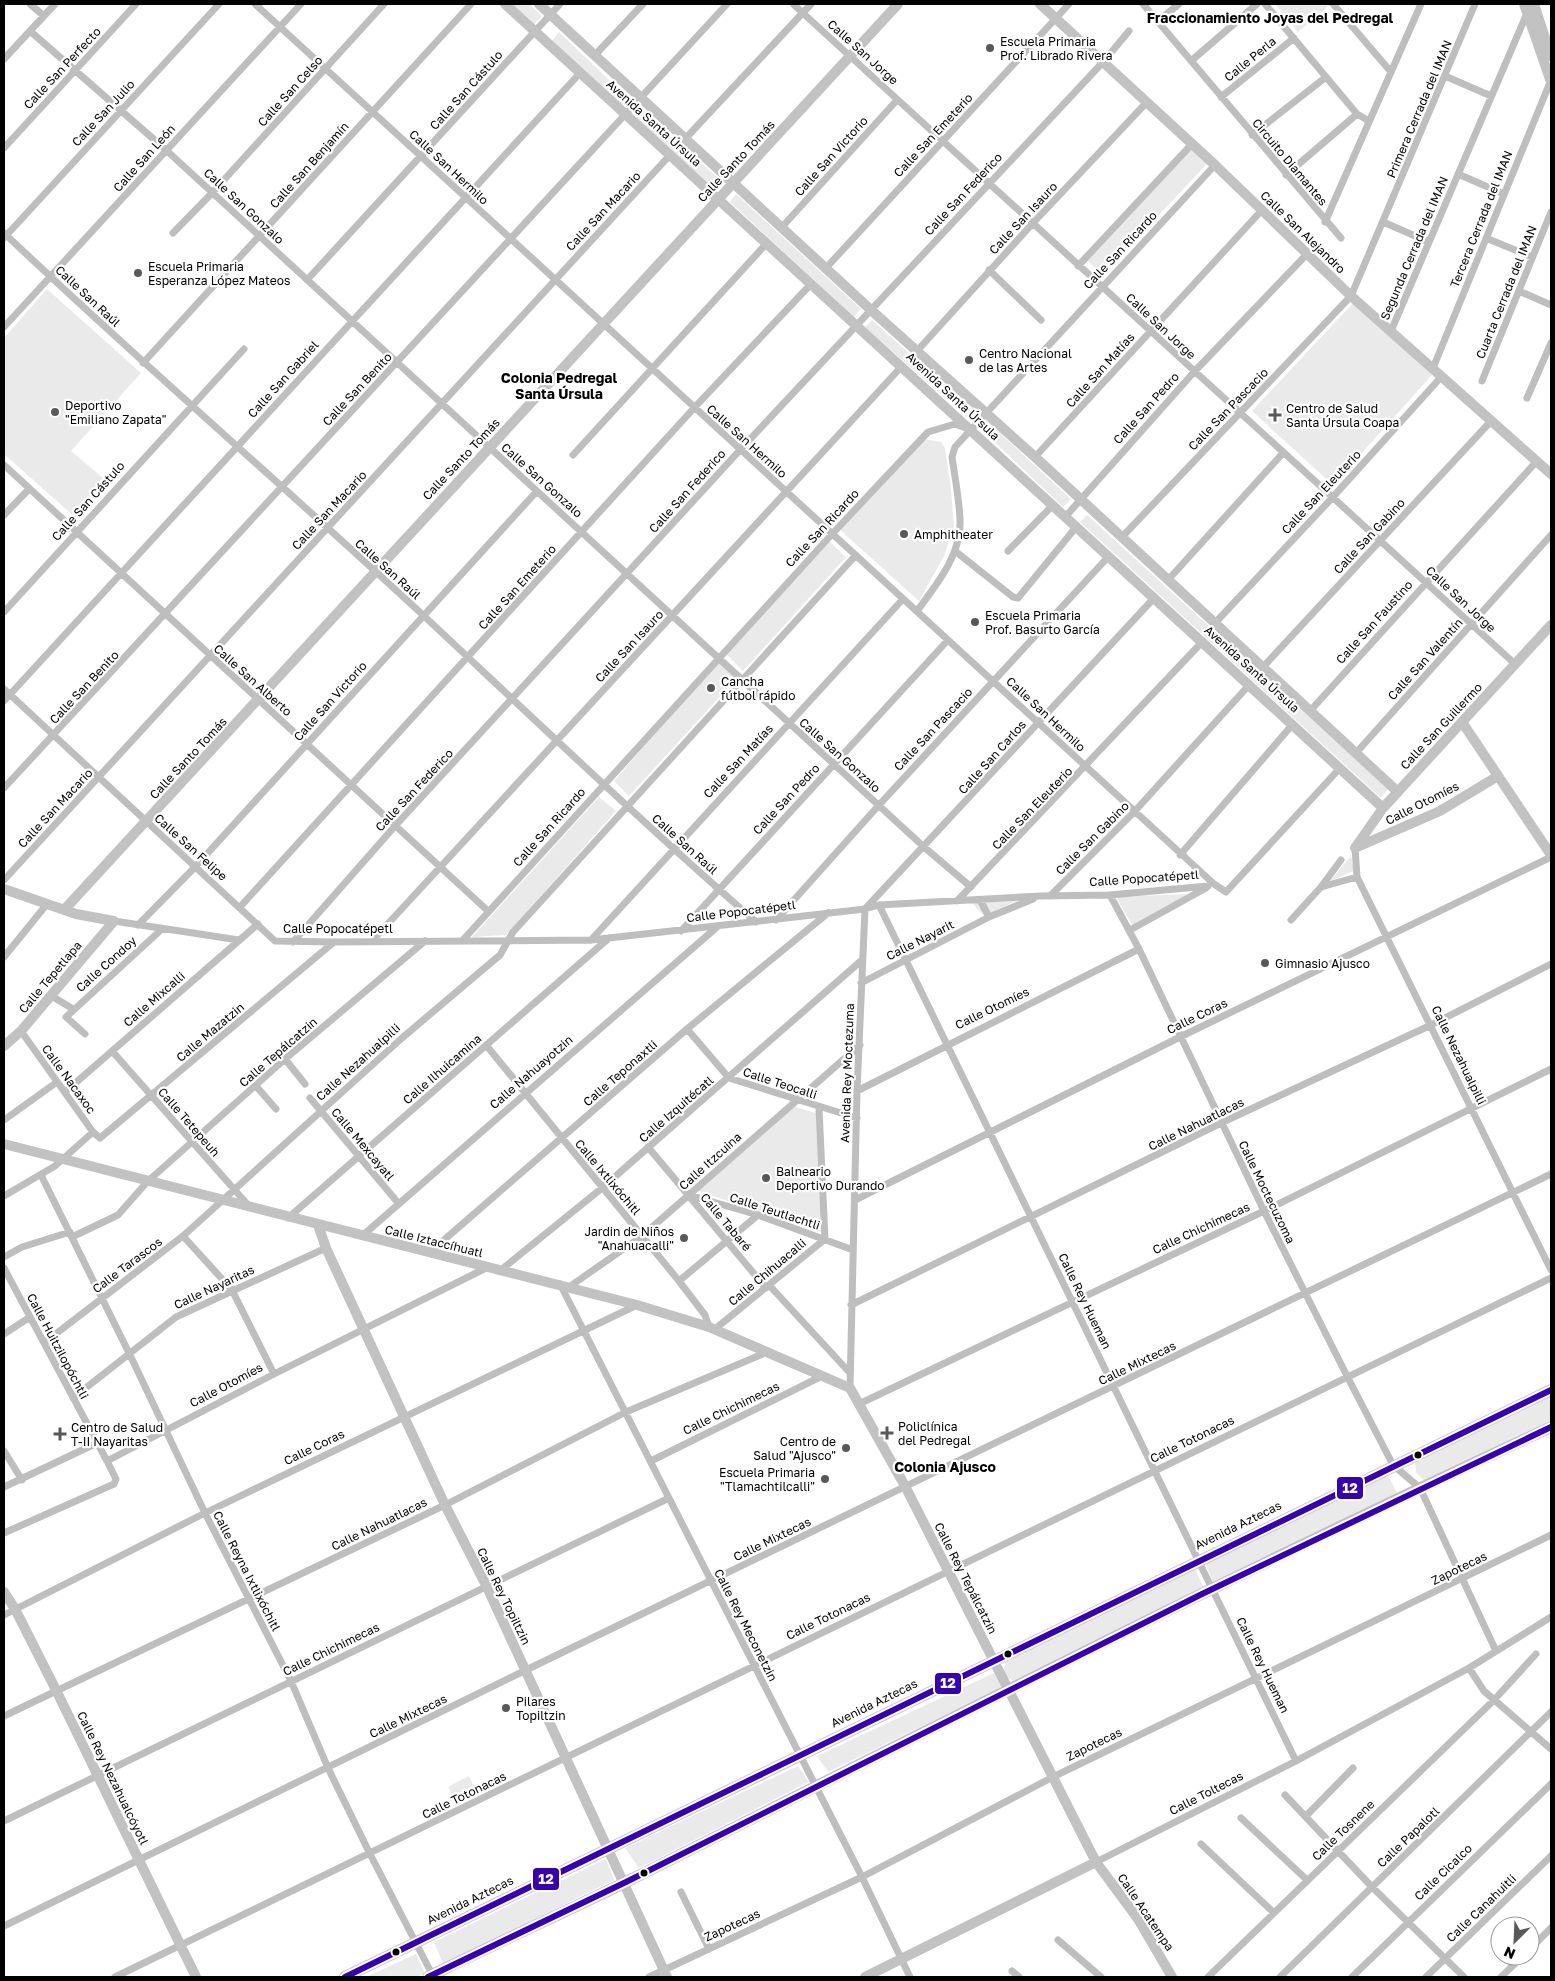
<svg xmlns="http://www.w3.org/2000/svg" width="1555" height="1981" viewBox="0 0 1555 1981" font-family="'Golos Text',sans-serif">
  <rect width="100%" height="100%" fill="#fff"/>
  <path fill="#eaeaea" d="M512 4H529L542 16 534 24Z
    M1275 4H1331L1298 32Z
    M559 32 628 98 621 106 552 41Z
    M644 111 719 179 712 187 636 118Z
    M1192 149 1207 164 1102 275 1087 260Z
    M736 194 861 309 854 317 730 202Z
    M47 289 141 373 71 451 110 484 77 519 4 454V338Z
    M1353 303 1432 375 1333 485 1252 411Z
    M872 320 976 413 970 420 865 327Z
    M987 421 1071 499 1063 507 980 428Z
    M925 439 941 442 945 448 951 489 954 527 944 556 919 601 839 529Z
    M1087 515 1388 789 1381 798 1080 522Z
    M828 540 846 557 743 671 726 654Z
    M718 661 736 679 629 796 614 781Z
    M599 797 616 811 506 935 472 937Z
    M1351 856 1354 871 1330 881Z
    M1188 894 1132 925 1116 897Z
    M1016 901 984 916 972 903Z
    M792 1106 819 1114 822 1232 698 1191Z
    M1551 1395V1420L1424 1481 1416 1472 1415 1461Z
    M1388 1475 1398 1495 1214 1584 1204 1561Z
    M1194 1567 1204 1588 1014 1681 1003 1676 1005 1662Z
    M996 1672 1006 1685 828 1772 817 1756Z
    M798 1766 809 1782 639 1868 625 1848Z
    M469 1776 476 1791 456 1801 448 1787Z
    M606 1859 614 1880 443 1964 434 1942Z
    M416 1954 425 1973 417 1977H366Z"/>
  <g fill="none" stroke-linecap="round" stroke-linejoin="round">
    <defs>
      <path id="primary" d="M345 1977 1551 1390
        M428 1977C494 1944 561 1914 626 1882 933 1728 1239 1571 1551 1427"/>
    </defs>
    <use href="#primary" stroke="#dbdbdb" stroke-width="12"/>
    <path stroke="#bebebe" stroke-width="7" d="M30 4 44 16
      M255 4 1214 884 1226 892 1340 768
      M793 4 1515 664
      M1143 4 1341 238
      M1265 4 1357 114 1369 121
      M1333 4 1391 72
      M1158 21 1179 4
      M30 31 166 150 924 847 971 887
      M595 55 643 4
      M4 59 55 4
      M1191 61 1257 4
      M1445 76 1491 96
      M1221 97 1294 38
      M1252 135 1326 77
      M685 139 811 4
      M4 148 136 4
      M1458 174 1504 194
      M1286 175 1357 114
      M1325 222 1421 4
      M1383 222 1429 242
      M782 227 897 100
      M4 233C141 363 285 487 424 616 534 719 643 823 756 922
      M173 233 212 193 384 4
      M4 238 219 4
      M1486 238 1532 257
      M1078 266 1192 144
      M826 268 1069 4
      M989 270 1041 320
      M307 280 560 4
      M1519 291 1551 305
      M4 327 301 4
      M1391 331 1528 11
      M917 351 1033 223 1147 102
      M143 363 471 4
      M1433 368 1551 80
      M1482 381 1551 212
      M1527 398 1551 343
      M573 455 767 243
      M1035 457 1262 210
      M4 465 488 911
      M4 515 29 489
      M1066 516 1194 372 1308 253
      M1122 537 1351 296 1475 4
      M955 551 1013 597 1018 598 1077 526
      M1008 551 1053 505
      M1168 580 1283 453
      M917 611C937 584 962 554 960 519 959 498 955 478 952 457L955 447 1215 165
      M4 612 244 349
      M1215 623 1332 498 1442 376
      M1263 667 1492 420
      M4 689 275 941 334 942 591 940 865 909 879 905 1040 896 1110 895 1208 886
      M4 701 580 73
      M1310 711 1537 461
      M1356 753 1551 535
      M4 788 727 4
      M1355 848 1357 877 1551 1270
      M1180 855 1293 724
      M4 880 670 155
      M1321 887 1341 860
      M1110 895 1139 949 1264 1211 1347 1376 1393 1465 1420 1488 1496 1651
      M1050 896 1135 811 1250 684
      M980 900 989 917
      M957 901 1203 641
      M879 905 1296 1761
      M240 907 694 408 811 284
      M776 920 879 805 1109 556
      M1291 920 1321 887 1357 877
      M114 921 239 940
      M138 925 196 866 537 491
      M1130 930 1206 888
      M681 931 948 640
      M373 940 902 366
      M591 940 903 599
      M462 941 833 533 928 432 955 424 966 428
      M293 942 395 826 740 450 1104 61 1129 31
      M4 957 47 904
      M861 983 989 917 1033 899
      M50 995 73 1009
      M687 1029 729 1078 857 1118
      M21 1031 93 1132 100 1138 334 942
      M85 1034 66 1017 162 929
      M486 1045 679 1281 705 1315 709 1327
      M112 1051 248 1205
      M285 1059 305 1084
      M256 1086 276 1109
      M857 1091 1139 949
      M65 1092 258 924
      M310 1098 399 1204
      M4 1120 57 1082
      M648 1147 766 1288
      M41 1175 130 1355 205 1513 291 1681 328 1768 370 1854 433 1976
      M689 1195 758 1215 853 1250
      M4 1196 55 1166 93 1132
      M855 1200 1180 1037 1551 857
      M288 1218 609 938
      M183 1236 232 1290 274 1374
      M362 1236 717 927
      M72 1237 118 1215 147 1182 285 1059 425 941
      M429 1253 687 1029 828 913
      M4 1257 22 1247 70 1232
      M4 1268 107 1461
      M501 1270 602 1188 862 960
      M679 1281 758 1215
      M560 1284 862 1877 910 1977
      M769 1285 850 1373
      M569 1287 642 1236 860 1045
      M851 1305 1221 1123 1431 1025 1551 964
      M715 1329 825 1239 819 1108
      M4 1334 30 1317
      M44 1343 183 1236 402 1038 500 955 513 932 856 555
      M850 1388 857 1091 865 909 1155 597
      M73 1398 176 1317 326 1248
      M859 1404 1264 1211 1551 1069
      M4 1451 22 1480
      M651 1461 822 1376
      M4 1487 97 1443
      M4 1533 114 1484 116 1479 107 1461 274 1374 488 1267
      M4 1615 205 1513 637 1305
      M1469 1668 1484 1691 1551 1749
      M4 1716 445 1505 626 1412 765 1353
      M1285 1795 1372 1887 1464 1977
      M1306 1816 1353 1768
      M1241 1818 1307 1880
      M4 1821 669 1498
      M1201 1844 1273 1912
      M1096 1862 1296 1761 1469 1668 1551 1617
      M681 1892 709 1949
      M4 1926 526 1670 1551 1174
      M1058 1940 1101 1977
      M1530 1949 1551 1928
      M1012 1971 1019 1977
      M115 1977 1551 1278
      M649 1977 862 1877 1053 1777 1551 1535
      M1208 1977 1494 1700 1536 1654
      M1280 1977 1551 1712
      M1352 1977 1551 1784
      M1426 1977 1551 1856
      M1501 1977 1523 1956"/>
    <path stroke="#c2c2c2" stroke-width="10" d="M505 4 1383 808
      M539 4 871 310 1035 457 1398 792
      M1040 4 1215 165 1351 296 1551 474
      M1524 4 1551 82
      M1534 4 1551 56
      M1462 722 1551 855
      M1355 848 1383 808 1551 625
      M1355 848 1440 811 1498 776
      M4 889 76 914 114 921
      M64 910 898 4
      M4 1046 21 1031 114 921
      M4 1144 637 1305 709 1327 850 1388 905 1486 1096 1862 1138 1919 1172 1977
      M318 1225 326 1248 445 1505 486 1585 667 1977
      M4 1592 15 1609 56 1690 196 1977
      M865 1977 1096 1862"/>
    <use href="#primary" stroke="#bdbdbd" stroke-width="11"/>
    <defs>
      <path id="bus-1" d="M345 1977 1551 1390
        M428 1977 626 1882 1202 1594 1551 1427"/>
    </defs>
    <use href="#bus-1" stroke="#fff" stroke-width="10"/>
    <use href="#bus-1" stroke="#3600b5" stroke-width="6"/>
  </g>
  <g fill="#595959" stroke="#fff" stroke-width="2">
    <circle cx="990" cy="48" r="5"/>
    <circle cx="138" cy="273" r="5"/>
    <circle cx="969" cy="360" r="5"/>
    <circle cx="55" cy="412" r="5"/>
    <path d="M1272.5 407.5h5v5h5v5h-5v5h-5v-5h-5v-5h5z"/>
    <circle cx="904" cy="534" r="5"/>
    <circle cx="975" cy="622" r="5"/>
    <circle cx="711" cy="688" r="5"/>
    <circle cx="1265" cy="963" r="5"/>
    <circle cx="766" cy="1178" r="5"/>
    <circle cx="684" cy="1238" r="5"/>
    <path d="M884.5 1425.5h5v5h5v5h-5v5h-5v-5h-5v-5h5z"/>
    <path d="M57.5 1426.5h5v5h5v5h-5v5h-5v-5h-5v-5h5z"/>
    <circle cx="846" cy="1448" r="5"/>
    <circle cx="825" cy="1479" r="5"/>
    <circle cx="506" cy="1708" r="5"/>
  </g>
  <g fill="#000" stroke="#fff" stroke-width="2">
    <circle cx="1418" cy="1455" r="4.5"/>
    <circle cx="1008" cy="1654" r="4.5"/>
    <circle cx="644" cy="1873" r="4.5"/>
    <circle cx="396" cy="1952" r="4.5"/>
  </g>
  <g text-anchor="middle" dominant-baseline="central" stroke-width="4.5" stroke-linejoin="round" paint-order="stroke">
    <g font-size="12" fill="#000" stroke="#fff" text-anchor="start">
      <text x="1000" y="41">Escuela Primaria<tspan x="1000" dy="14">Prof. Librado Rivera</tspan></text>
      <text x="148" y="266">Escuela Primaria<tspan x="148" dy="14">Esperanza López Mateos</tspan></text>
      <text x="979" y="353">Centro Nacional<tspan x="979" dy="14">de las Artes</tspan></text>
      <text x="65" y="405">Deportivo<tspan x="65" dy="14">"Emiliano Zapata"</tspan></text>
      <text x="1286" y="408">Centro de Salud<tspan x="1286" dy="14">Santa Úrsula Coapa</tspan></text>
      <text x="914" y="534">Amphitheater</text>
      <text x="985" y="615">Escuela Primaria<tspan x="985" dy="14">Prof. Basurto García</tspan></text>
      <text x="721" y="681">Cancha<tspan x="721" dy="14">fútbol rápido</tspan></text>
      <text x="1275" y="963">Gimnasio Ajusco</text>
      <text x="776" y="1171">Balneario<tspan x="776" dy="14">Deportivo Durando</tspan></text>
      <text x="674" y="1231" text-anchor="end">Jardin de Niños<tspan x="674" dy="14">"Anahuacalli"</tspan></text>
      <text x="898" y="1426">Policlínica<tspan x="898" dy="14">del Pedregal</tspan></text>
      <text x="71" y="1427">Centro de Salud<tspan x="71" dy="14">T-II Nayaritas</tspan></text>
      <text x="836" y="1441" text-anchor="end">Centro de<tspan x="836" dy="14">Salud "Ajusco"</tspan></text>
      <text x="815" y="1472" text-anchor="end">Escuela Primaria<tspan x="815" dy="14">"Tlamachtilcalli"</tspan></text>
      <text x="516" y="1701">Pilares<tspan x="516" dy="14">Topiltzin</tspan></text>
    </g>
    <g font-size="12" fill="#000" stroke="#fff">
      <text transform="translate(863 52) rotate(42)">Calle San Jorge</text>
      <text transform="translate(1250 59) rotate(-39)">Calle Perla</text>
      <text transform="translate(62 68) rotate(-47)">Calle San Perfecto</text>
      <text transform="translate(466 90) rotate(-48)">Calle San Cástulo</text>
      <text transform="translate(290 91) rotate(-48)">Calle San Celso</text>
      <text transform="translate(1419 109) rotate(-67)">Primera Cerrada del IMAN</text>
      <text transform="translate(103 113) rotate(-47)">Calle San Julio</text>
      <text transform="translate(654 123) rotate(42)">Avenida Santa Úrsula</text>
      <text transform="translate(933 135) rotate(-47)">Calle San Emeterio</text>
      <text transform="translate(831 156) rotate(-48)">Calle San Victorio</text>
      <text transform="translate(144 158) rotate(-48)">Calle San León</text>
      <text transform="translate(736 161) rotate(-47)">Calle Santo Tomás</text>
      <text transform="translate(1290 162) rotate(50)">Circuito Diamantes</text>
      <text transform="translate(309 165) rotate(-48)">Calle San Benjamín</text>
      <text transform="translate(449 167) rotate(43)">Calle San Hermilo</text>
      <text transform="translate(963 194) rotate(-47)">Calle San Federico</text>
      <text transform="translate(244 206) rotate(43)">Calle San Gonzalo</text>
      <text transform="translate(603 211) rotate(-47)">Calle San Macario</text>
      <text transform="translate(1023 218) rotate(-47)">Calle San Isauro</text>
      <text transform="translate(1481 219) rotate(-68)">Tercera Cerrada del IMAN</text>
      <text transform="translate(1303 232) rotate(44)">Calle San Alejandro</text>
      <text transform="translate(1414 248) rotate(-67)">Segunda Cerrada del IMAN</text>
      <text transform="translate(1120 250) rotate(-47)">Calle San Ricardo</text>
      <text transform="translate(1506 292) rotate(-68)">Cuarta Cerrada del IMAN</text>
      <text transform="translate(88 296) rotate(43)">Calle San Raúl</text>
      <text transform="translate(1161 326) rotate(43)">Calle San Jorge</text>
      <text transform="translate(1100 370) rotate(-48)">Calle San Matías</text>
      <text transform="translate(283 379) rotate(-48)">Calle San Gabriel</text>
      <text transform="translate(357 389) rotate(-47)">Calle San Benito</text>
      <text transform="translate(953 396) rotate(43)">Avenida Santa Úrsula</text>
      <text transform="translate(1146 408) rotate(-48)">Calle San Pedro</text>
      <text transform="translate(1228 409) rotate(-46)">Calle San Pascacio</text>
      <text transform="translate(747 441) rotate(42)">Calle San Hermilo</text>
      <text transform="translate(461 459) rotate(-47)">Calle Santo Tomás</text>
      <text transform="translate(542 480) rotate(42)">Calle San Gonzalo</text>
      <text transform="translate(687 491) rotate(-48)">Calle San Federico</text>
      <text transform="translate(1321 492) rotate(-47)">Calle San Eleuterio</text>
      <text transform="translate(88 501) rotate(-48)">Calle San Cástulo</text>
      <text transform="translate(329 510) rotate(-47)">Calle San Macario</text>
      <text transform="translate(822 528) rotate(-47)">Calle San Ricardo</text>
      <text transform="translate(1369 536) rotate(-47)">Calle San Gabino</text>
      <text transform="translate(388 569) rotate(42)">Calle San Raúl</text>
      <text transform="translate(517 587) rotate(-48)">Calle San Emeterio</text>
      <text transform="translate(1461 599) rotate(43)">Calle San Jorge</text>
      <text transform="translate(1374 622) rotate(-48)">Calle San Faustino</text>
      <text transform="translate(629 646) rotate(-47)">Calle San Isauro</text>
      <text transform="translate(1425 659) rotate(-48)">Calle San Valentín</text>
      <text transform="translate(1252 669) rotate(42)">Avenida Santa Úrsula</text>
      <text transform="translate(253 680) rotate(42)">Calle San Alberto</text>
      <text transform="translate(84 687) rotate(-47)">Calle San Benito</text>
      <text transform="translate(330 701) rotate(-48)">Calle San Victorio</text>
      <text transform="translate(1046 714) rotate(43)">Calle San Hermilo</text>
      <text transform="translate(1441 726) rotate(-47)">Calle San Guillermo</text>
      <text transform="translate(933 729) rotate(-47)">Calle San Pascacio</text>
      <text transform="translate(840 755) rotate(42)">Calle San Gonzalo</text>
      <text transform="translate(992 757) rotate(-48)">Calle San Carlos</text>
      <text transform="translate(188 758) rotate(-47)">Calle Santo Tomás</text>
      <text transform="translate(738 761) rotate(-47)">Calle San Matías</text>
      <text transform="translate(414 790) rotate(-47)">Calle San Federico</text>
      <text transform="translate(786 799) rotate(-47)">Calle San Pedro</text>
      <text transform="translate(1422 803) rotate(-27)">Calle Otomíes</text>
      <text transform="translate(55 808) rotate(-47)">Calle San Macario</text>
      <text transform="translate(1032 808) rotate(-46)">Calle San Eleuterio</text>
      <text transform="translate(549 827) rotate(-48)">Calle San Ricardo</text>
      <text transform="translate(1092 838) rotate(-45)">Calle San Gabino</text>
      <text transform="translate(685 844) rotate(42)">Calle San Raúl</text>
      <text transform="translate(191 847) rotate(42)">Calle San Felipe</text>
      <text transform="translate(1144 878) rotate(-4)">Calle Popocatépetl</text>
      <text transform="translate(741 911) rotate(-7)">Calle Popocatépetl</text>
      <text x="338" y="928">Calle Popocatépetl</text>
      <text transform="translate(920 940) rotate(-27)">Calle Nayarit</text>
      <text transform="translate(106 964) rotate(-42)">Calle Condoy</text>
      <text transform="translate(50 977) rotate(-50)">Calle Tepetlapa</text>
      <text transform="translate(154 999) rotate(-41)">Calle Mixcalli</text>
      <text transform="translate(992 1008) rotate(-26)">Calle Otomíes</text>
      <text transform="translate(1197 1016) rotate(-26)">Calle Coras</text>
      <text transform="translate(210 1032) rotate(-40)">Calle Mazatzin</text>
      <text transform="translate(278 1052) rotate(-41)">Calle Tepálcatzin</text>
      <text transform="translate(1459 1055) rotate(64)">Calle Nezahualpilli</text>
      <text transform="translate(358 1062) rotate(-42)">Calle Nezahualpilli</text>
      <text transform="translate(442 1069) rotate(-41)">Calle Ilhuicamina</text>
      <text transform="translate(531 1072) rotate(-41)">Calle Nahuayotzin</text>
      <text transform="translate(620 1073) rotate(-41)">Calle Teponaxtli</text>
      <text transform="translate(847 1073) rotate(-88)">Avenida Rey Moctezuma</text>
      <text transform="translate(69 1079) rotate(54)">Calle Nacaxoc</text>
      <text transform="translate(780 1083) rotate(18)">Calle Teocalli</text>
      <text transform="translate(676 1109) rotate(-41)">Calle Izquitécatl</text>
      <text transform="translate(189 1122) rotate(49)">Calle Tetepeuh</text>
      <text transform="translate(1196 1124) rotate(-26)">Calle Nahuatlacas</text>
      <text transform="translate(363 1144) rotate(50)">Calle Mexcayatl</text>
      <text transform="translate(710 1161) rotate(-42)">Calle Itzcuina</text>
      <text transform="translate(608 1177) rotate(50)">Calle Ixtlixóchitl</text>
      <text transform="translate(1267 1192) rotate(64)">Calle Moctecuzoma</text>
      <text transform="translate(775 1211) rotate(18)">Calle Teutlachtli</text>
      <text transform="translate(726 1222) rotate(50)">Calle Tabaré</text>
      <text transform="translate(1201 1228) rotate(-25)">Calle Chichimecas</text>
      <text transform="translate(434 1241) rotate(14)">Calle Iztaccíhuatl</text>
      <text transform="translate(127 1265) rotate(-37)">Calle Tarascos</text>
      <text transform="translate(767 1272) rotate(-40)">Calle Chihuacalli</text>
      <text transform="translate(214 1287) rotate(-25)">Calle Nayaritas</text>
      <text transform="translate(1085 1301) rotate(64)">Calle Rey Hueman</text>
      <text transform="translate(58 1346) rotate(62)">Calle Huitzilopóchtli</text>
      <text transform="translate(1137 1363) rotate(-26)">Calle Mixtecas</text>
      <text transform="translate(226 1385) rotate(-28)">Calle Otomíes</text>
      <text transform="translate(731 1408) rotate(-26)">Calle Chichimecas</text>
      <text transform="translate(1192 1439) rotate(-26)">Calle Totonacas</text>
      <text transform="translate(314 1447) rotate(-26)">Calle Coras</text>
      <text transform="translate(379 1524) rotate(-26)">Calle Nahuatlacas</text>
      <text transform="translate(1238 1525) rotate(-26)">Avenida Aztecas</text>
      <text transform="translate(772 1539) rotate(-26)">Calle Mixtecas</text>
      <text transform="translate(1459 1568) rotate(-26)">Zapotecas</text>
      <text transform="translate(247 1571) rotate(63)">Calle Reyna Ixtlixóchitl</text>
      <text transform="translate(966 1578) rotate(63)">Calle Rey Tepálcatzin</text>
      <text transform="translate(504 1596) rotate(64)">Calle Rey Topiltzin</text>
      <text transform="translate(828 1616) rotate(-26)">Calle Totonacas</text>
      <text transform="translate(746 1625) rotate(63)">Calle Rey Meconetzin</text>
      <text transform="translate(331 1649) rotate(-26)">Calle Chichimecas</text>
      <text transform="translate(1263 1665) rotate(64)">Calle Rey Hueman</text>
      <text transform="translate(874 1703) rotate(-26)">Avenida Aztecas</text>
      <text transform="translate(408 1716) rotate(-26)">Calle Mixtecas</text>
      <text transform="translate(1094 1744) rotate(-26)">Zapotecas</text>
      <text transform="translate(113 1778) rotate(64)">Calle Rey Nezahualcóyotl</text>
      <text transform="translate(1206 1793) rotate(-27)">Calle Toltecas</text>
      <text transform="translate(464 1795) rotate(-26)">Calle Totonacas</text>
      <text transform="translate(1343 1830) rotate(-44)">Calle Tosnene</text>
      <text transform="translate(1408 1837) rotate(-44)">Calle Papalotl</text>
      <text transform="translate(1443 1872) rotate(-44)">Calle Cicalco</text>
      <text transform="translate(470 1900) rotate(-26)">Avenida Aztecas</text>
      <text transform="translate(1481 1908) rotate(-44)">Calle Canahuitli</text>
      <text transform="translate(1146 1912) rotate(56)">Calle Acatempa</text>
      <text transform="translate(732 1925) rotate(-25)">Zapotecas</text>
    </g>
    <g font-size="14" font-weight="bold" fill="#000" stroke="#fff">
      <text x="1270" y="17">Fraccionamiento Joyas del Pedregal</text>
      <text x="559" y="377">Colonia Pedregal<tspan x="559" dy="16">Santa Úrsula</tspan></text>
      <text x="945" y="1466">Colonia Ajusco</text>
    </g>
  </g>
  <g stroke="#fff" stroke-width="2">
    <rect x="1336" y="1476" width="28" height="24" rx="5" fill="#3600b5"/>
    <rect x="934" y="1672" width="28" height="23" rx="5" fill="#3600b5"/>
    <rect x="532" y="1867" width="28" height="24" rx="5" fill="#3600b5"/>
  </g>
  <g font-size="14" text-anchor="middle" font-weight="bold" fill="#fff">
    <text x="1350" y="1493">12</text>
    <text x="948" y="1688">12</text>
    <text x="546" y="1884">12</text>
  </g>
  <rect width="1555" height="1981" fill="none" stroke="#000000" stroke-width="10"/>
  <g transform="translate(1515 1941) rotate(204)"><circle r="24" fill="#ffffff" stroke="#999999"/>
  <path d="M0-4L9 19L0 12L-9 19Z" fill="#595959"/>
  <text y="-8" font-size="14" font-weight="bold" text-anchor="middle" fill="#000000">N</text>
  </g>
</svg>
